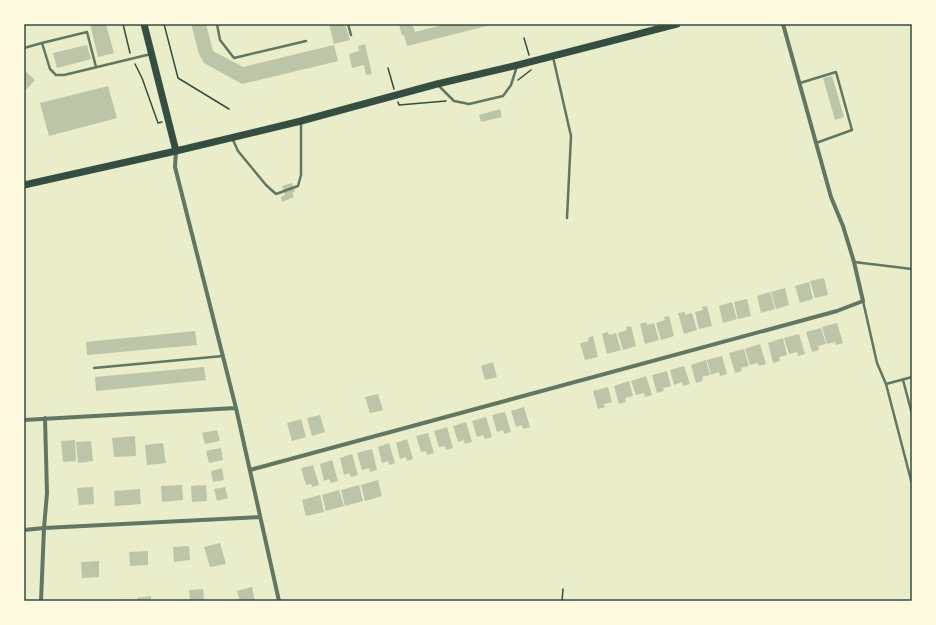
<svg xmlns="http://www.w3.org/2000/svg" width="936" height="625" viewBox="0 0 936 625" font-family="Manrope,sans-serif">
  <rect width="100%" height="100%" fill="#e9edc9"/>
  <path fill="#bcc5a7" d="M90 24H106L114 53 98 57Z
    M191 24H206L213 51 243 67 334 45 338 61 242 84 204 63 199 54Z
    M329 24H345L350 40 334 44Z
    M402 24H412L415 32 446 24 491 25 407 46 404 35 402 36 399 25Z
    M365 44 372 74 366 75 364 65 352 68 349 54 359 51 358 46Z
    M87 45 91 59 57 68 53 53Z
    M24 70 35 80 24 92Z
    M832 76 844 117 835 120 823 78Z
    M108 86 117 118 49 136 40 103Z
    M500 109 502 117 481 122 479 115Z
    M292 183 295 192 292 193 294 197 282 202 281 197 285 195 282 186Z
    M824 278 828 295 815 298 810 281Z
    M809 282 813 299 800 303 795 286Z
    M785 288 789 305 776 309 771 292Z
    M770 292 775 309 761 313 757 296Z
    M747 299 751 316 738 319 734 302Z
    M732 302 737 319 723 323 719 306Z
    M707 306 712 326 699 329 695 312 703 310 702 307Z
    M685 312V315L692 313 697 330 684 334 678 313Z
    M669 316 674 336 661 340 656 323 665 320 664 317Z
    M646 322 647 325 654 323 659 340 645 344 640 324Z
    M837 323 843 343 836 345 835 342 827 344 822 327Z
    M631 326 636 346 623 350 618 333 627 330 626 327Z
    M821 328 826 344 818 346 819 350 812 352 806 332Z
    M195 331 197 345 87 355 86 342Z
    M608 332 609 335 616 333 621 350 607 354 602 334Z
    M799 334 805 354 798 356 797 352 789 354 784 338Z
    M593 336 598 357 585 360 580 343 589 341 588 338Z
    M783 338 787 355 779 357 780 361 773 363 768 343Z
    M760 344 766 364 759 366 758 363 750 365 745 349Z
    M744 349 749 366 741 368 742 371 735 373 729 353Z
    M722 356 727 374 720 376 719 372 711 375 707 360Z
    M706 360 710 375 702 377 703 381 696 383 691 365Z
    M493 362 497 377 485 380 481 366Z
    M684 366 690 384 683 386 682 382 674 385 670 370Z
    M204 367 206 380 96 391 95 377Z
    M667 371 671 386 663 388 664 391 657 393 652 375Z
    M646 376 652 395 645 397 644 393 636 395 631 381Z
    M629 381 633 396 625 398 626 402 619 404 614 386Z
    M608 387 612 402 604 404 605 407 598 409 593 391Z
    M378 394 383 410 370 413 365 397Z
    M524 407 530 427 523 429 522 425 516 427 511 411Z
    M505 412 511 432 504 434 503 430 497 432 492 415Z
    M320 415 325 432 312 436 307 418Z
    M486 417 492 437 485 439 483 435 477 437 472 421Z
    M301 419 306 437 292 441 287 423Z
    M466 422 472 442 465 444 464 440 458 442 453 426Z
    M447 427 453 448 446 450 445 446 439 447 434 431Z
    M217 430 220 441 205 444 202 433Z
    M428 433 434 453 427 455 426 451 421 452 416 436Z
    M135 436 136 456 114 457 112 438Z
    M407 439 413 459 407 461 406 457 400 459 396 443Z
    M75 440 76 461 63 462 61 441Z
    M91 441 93 461 78 463 76 442Z
    M163 443 166 463 147 465 145 445Z
    M389 443 395 463 389 465 388 461 382 463 378 447Z
    M221 448 223 460 209 463 206 451Z
    M372 449 377 470 370 472 369 468 362 470 357 453Z
    M352 454 358 475 351 477 349 473 344 475 340 458Z
    M332 460 338 481 331 483 329 479 324 481 320 464Z
    M313 465 319 485 312 487 311 484 306 485 301 468Z
    M222 468 224 480 213 482 211 471Z
    M378 480 382 496 365 501 361 485Z
    M182 485 183 500 162 502 161 486Z
    M206 485 207 501 192 502 191 486Z
    M359 485 363 501 345 506 341 490Z
    M93 487 94 504 79 505 77 488Z
    M225 487 228 498 217 501 214 489Z
    M140 489 141 504 115 506 114 491Z
    M339 490 344 506 326 511 322 495Z
    M320 495 324 512 306 516 302 500Z
    M220 543 226 564 210 567 204 547Z
    M189 546 190 560 174 562 173 547Z
    M148 551V565L130 566 129 552Z
    M99 561V577L82 578 81 562Z
    M252 587 255 601H240L237 591Z
    M203 589 204 601H190L189 590Z
    M151 596V601H138L137 598Z
    M131 599V601H118V600Z"/>
  <g fill="none" stroke-linecap="round" stroke-linejoin="round">
    <path stroke="#344e41" stroke-width="1.5" d="M123 24 130 53
      M164 24 178 78 229 109
      M524 38 529 55
      M135 64 142 78 158 123 162 122
      M388 68 394 89
      M518 80 531 70
      M398 102 399 105 446 101
      M562 601 563 589"/>
    <path stroke="#617663" stroke-width="2.5" d="M217 24 220 40 234 58 306 41
      M348 24 351 35
      M42 43 87 32 96 67
      M24 48 42 43 50 69 56 75H64L151 54
      M553 57 571 136 567 218
      M800 83 836 72 852 130 816 143
      M439 86 454 101 469 104 503 96 511 85 517 66
      M232 138 238 151 266 185 276 194 298 186 301 175V122
      M854 262 912 269
      M863 301 877 363 886 384
      M94 368 223 356
      M912 377 886 384 912 484
      M903 380 912 414"/>
    <path stroke="#617663" stroke-width="4" d="M176 151 175 167 236 408 279 601
      M24 420 236 408
      M250 470 837 311 863 301 854 262 843 226 831 197 783 24
      M24 530 44 528 260 517
      M41 601 44 528 47 493 45 418"/>
    <path stroke="#344e41" stroke-width="7" d="M144 24 176 151
      M24 185 176 151 301 121 437 84 518 65 677 24"/>
  </g>
  <rect width="936" height="625" fill="none" stroke="#fefae0" stroke-width="50"/>
  <rect x="25" y="25" width="886" height="575" fill="none" stroke="#344e41" stroke-width="1.5"/>
</svg>
